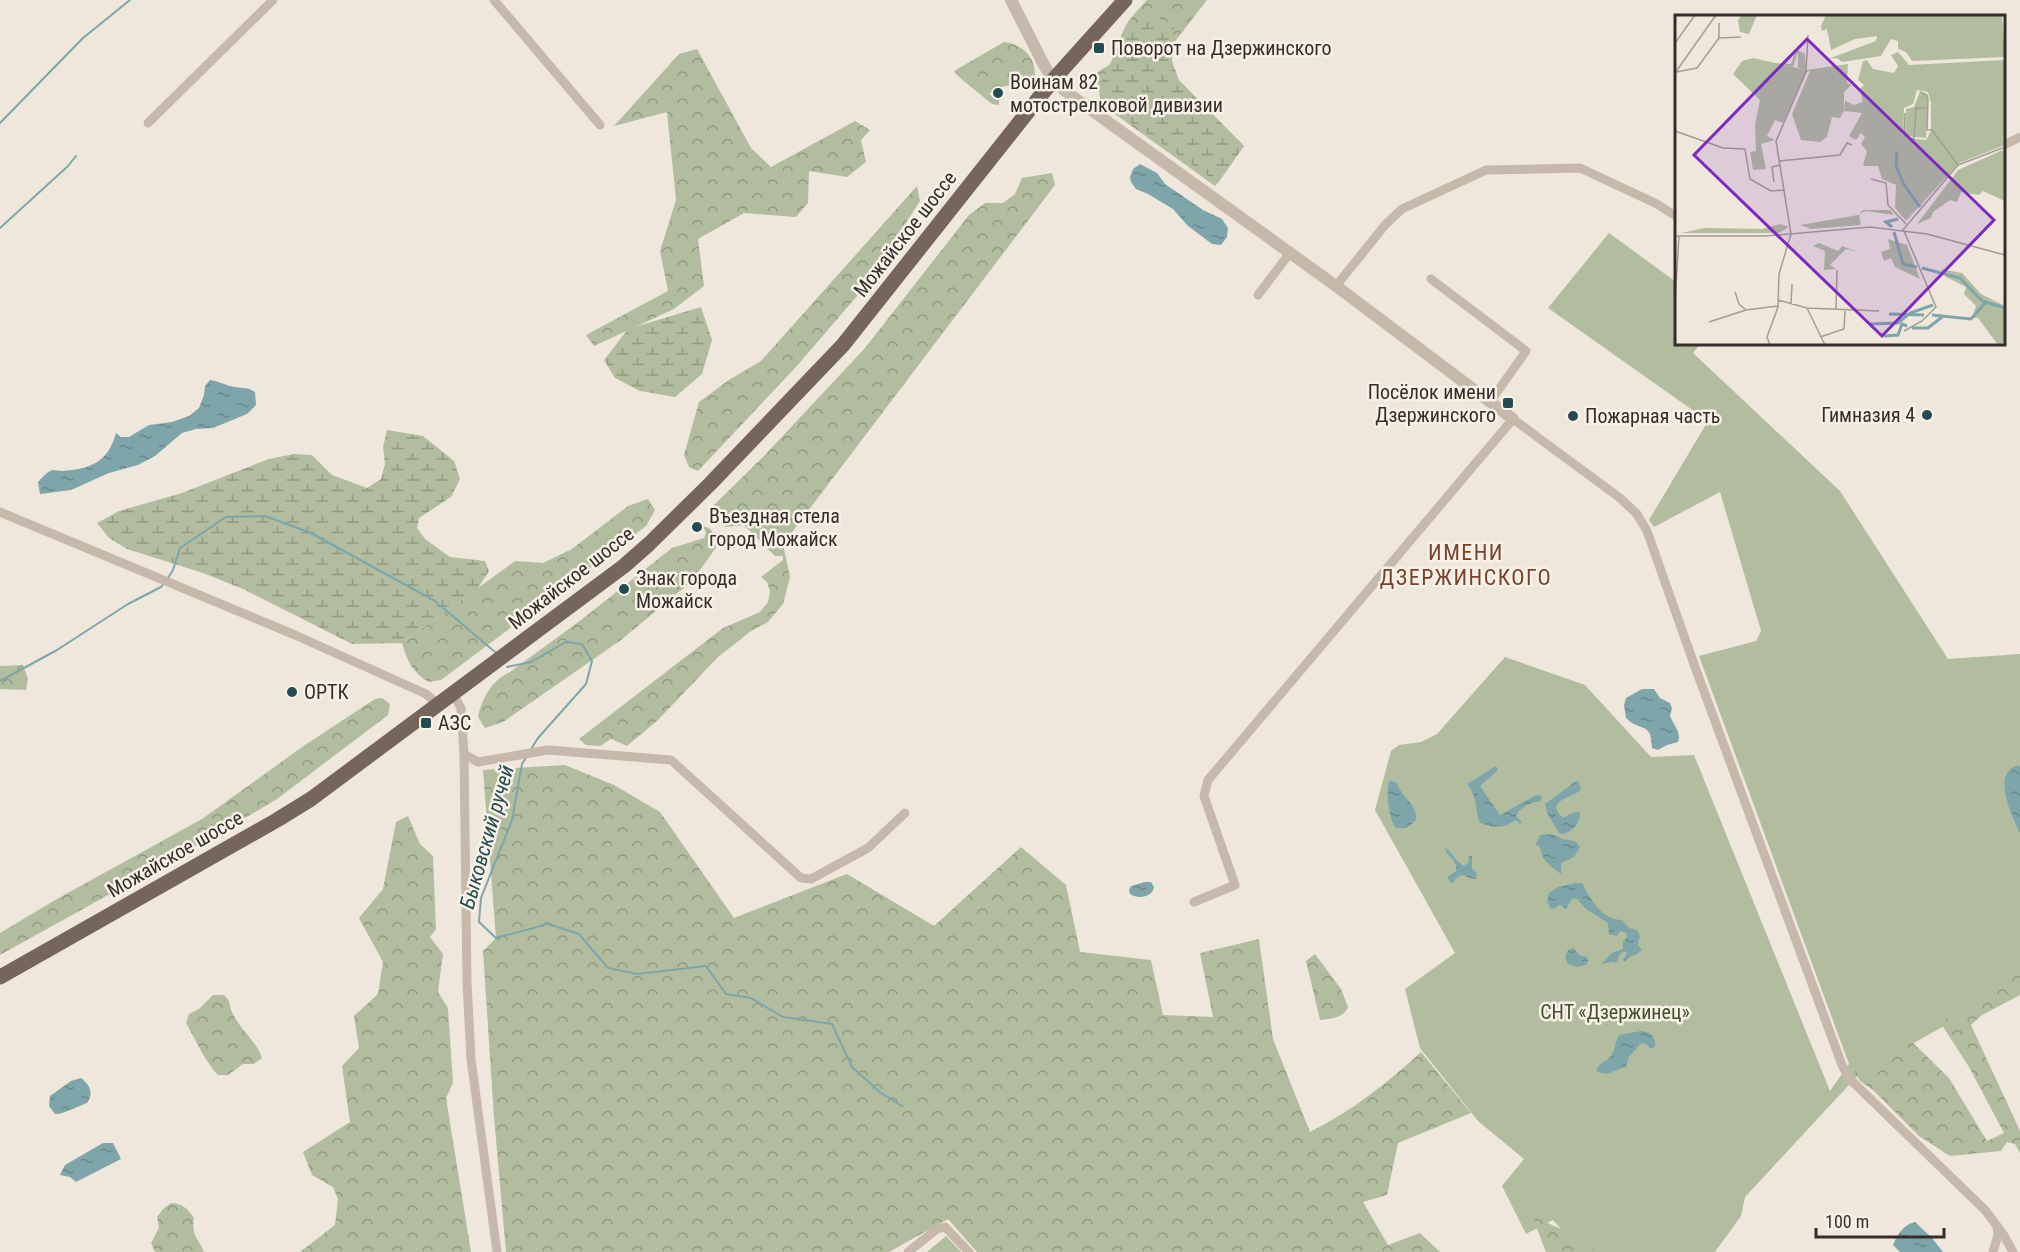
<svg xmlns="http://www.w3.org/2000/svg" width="2020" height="1252" viewBox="0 0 2020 1252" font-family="'Roboto Condensed',sans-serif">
  <defs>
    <pattern id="forest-crowns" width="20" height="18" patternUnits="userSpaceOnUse" patternTransform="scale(1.5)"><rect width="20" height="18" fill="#b1bd9e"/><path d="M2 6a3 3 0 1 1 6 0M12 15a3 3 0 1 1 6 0" fill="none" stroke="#919a81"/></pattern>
    <pattern id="wetland-marsh" width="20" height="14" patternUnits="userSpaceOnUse" patternTransform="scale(1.5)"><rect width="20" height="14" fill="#b1bd9e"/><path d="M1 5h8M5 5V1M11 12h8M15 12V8" fill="none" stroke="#919a81"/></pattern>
    <pattern id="water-ripples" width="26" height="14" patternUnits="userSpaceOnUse" patternTransform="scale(1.5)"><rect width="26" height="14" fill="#7ea6aa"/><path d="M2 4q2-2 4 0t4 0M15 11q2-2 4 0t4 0" fill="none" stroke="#68888a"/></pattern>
  </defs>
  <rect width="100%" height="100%" fill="#efe7dc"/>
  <path fill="#b1bd9e" d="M1609 233 1676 282V344H1700L1693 353 1840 491 1948 659 2020 654V983L1859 1074 1745 1197 1741 1216 1715 1252H1582L1553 1220 1526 1234 1502 1186 1524 1159 1478 1121 1420 1048 1405 989 1455 953 1375 810 1391 751 1399 745 1421 742 1437 734 1505 657 1585 685 1651 757 1694 755 1830 1091 1849 1064 1699 656 1756 641 1761 631 1720 492 1654 527 1649 520 1708 421 1548 308Z
    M946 1236 961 1252H927Z"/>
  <path fill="url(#forest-crowns)" d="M1147 0H1207L1173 44 1168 73 1244 146 1215 186 1101 104 1096 73 1117 60C1121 27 1125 24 1147 0Z
    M1004 42C1028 45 1041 65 1032 88 1017 86 1001 82 989 94L999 100V105L992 104 959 77 954 71Z
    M697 49 751 148 771 167 855 121 870 130 861 140 866 162 847 177 809 171 808 203 796 217 744 213 698 239 704 286 674 309 594 346 586 335 668 291 660 251 676 200 667 112 614 126 679 54Z
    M1052 173 1055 185 783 544 790 577 783 604 768 622 751 631 718 657 658 720 627 746 611 739 600 746 586 745 579 739 723 628 760 612 768 602 770 591 767 582 761 577 783 560V556H775L744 525 725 527 714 505 764 456 865 348 969 215 985 203H1003L1015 194 1022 178Z
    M917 186 920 201 863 289 796 367 698 471 689 467 684 455 699 402 729 380 761 361Z
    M648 499 655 510 646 526 441 680 429 682C413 673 407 661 402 643L515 561 543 563 572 549 628 506Z
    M703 526 709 528 720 542 693 580 621 640 503 722 485 728 478 717C482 698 492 680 510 672L581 620 672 548 704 538 706 533Z
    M23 665 28 679 26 690 0 689V666Z
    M382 698 390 704 388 715 277 799 218 834 0 955V933L55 900 202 819 305 745 375 699Z
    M565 765 614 785 660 812 734 918 847 874 934 926 1021 847 1066 885 1080 952 1151 960 1163 1015 1213 1017 1200 953 1259 939 1273 1039 1310 1132C1352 1111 1387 1083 1421 1052L1471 1113 1398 1143 1387 1195 1363 1202 1388 1245 1420 1233 1440 1252H977L948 1219 889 1252H506L494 1117 483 951 496 938 483 770Z
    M408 816 420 844 433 856 436 929 430 937 443 954 438 992 448 1008 453 1083 446 1098 471 1252H300L335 1225 338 1199 333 1187 312 1175 303 1152 350 1122 342 1066 359 1048 354 1016 378 994 383 962 359 918 383 889 396 822Z
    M1315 954 1341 989 1348 1007C1344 1018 1330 1019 1320 1020L1306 961Z
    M2020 970V995L1982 1015 1971 1025 2020 1131V1153L2015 1144 2007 1142 2001 1151 1950 1156 1919 1136 1873 1090 1860 1081 1854 1072 1910 1040 1949 1078 1987 1141 2004 1133 1969 1067 1940 1022Z
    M213 995H224C232 1004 228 1002 232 1012 239 1029 256 1040 262 1058L254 1064H243L228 1075H218C206 1063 195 1039 186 1023L189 1014 199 1009Z
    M171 1203C183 1204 187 1208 194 1218 191 1236 198 1237 204 1252H155L151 1243 159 1228 157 1217 163 1209Z
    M1532 1216 1590 1242 1594 1252H1546Z"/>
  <path fill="url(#wetland-marsh)" d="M1141 19H1162L1174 27 1172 61 1179 80 1244 146 1218 183 1150 135 1106 107 1101 83 1118 47Z
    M701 307 712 340 702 374 675 397 640 391 615 378 604 360 628 329Z
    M387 430 423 436 454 461 460 479 451 497 419 518 417 528 425 539 450 557 485 561 489 571 478 588 402 643 352 644 243 589 203 573 127 549 109 538 97 523 119 511 182 493 269 459 294 454 312 455 332 475 367 488 381 479 385 464 383 447Z"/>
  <path fill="url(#water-ripples)" d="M1140 164 1157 173 1165 184 1203 210 1222 219 1228 228 1227 237 1221 245 1212 244 1188 226 1173 209 1148 194 1136 189 1131 182 1130 177 1133 169Z
    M210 380C218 381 223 384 230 386 240 389 247 386 255 392L256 405 247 414 213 428 196 429 182 433 155 456 138 465 109 473 71 490 40 494 38 482C42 478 47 471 53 470 56 470 59 471 62 471 91 469 108 462 116 433L121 437H129L149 425 172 422 189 416 199 408 204 395 205 386Z
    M1642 689H1654L1660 698 1670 703 1672 708 1670 716C1673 724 1682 733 1678 742L1667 745 1658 750 1652 748C1651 720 1641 733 1626 718L1624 705 1626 698Z
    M2019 765 2020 767V833C2012 816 1990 771 2019 765Z
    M1496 766 1498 769 1497 771 1480 786 1500 815 1536 795 1542 796 1541 801C1532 802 1519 807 1516 816L1522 822 1520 824 1516 820C1502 829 1495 828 1480 823 1475 810 1477 794 1467 784Z
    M1390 780 1397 783C1402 799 1418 804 1416 820L1407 828H1396C1389 822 1385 788 1390 780Z
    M1576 781 1579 782 1581 790C1571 798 1544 801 1563 818L1574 812H1580C1580 824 1572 834 1560 834L1548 815 1545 804Z
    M1552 834 1563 839 1575 841 1580 847 1574 857 1561 863V874C1556 870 1548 865 1544 859 1541 854 1542 850 1538 845L1535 846 1540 835Z
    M1445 848C1453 852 1455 861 1464 866L1468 863 1469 856H1472V868L1477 874 1476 879C1463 879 1464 868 1453 883H1451L1447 877 1456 871C1459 861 1446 857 1445 848Z
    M1145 882H1151L1154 887C1152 898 1138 899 1130 894L1129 890 1131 886Z
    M1576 883H1582C1591 900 1602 920 1622 920L1629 928 1637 930 1640 936 1638 945 1642 950 1634 956 1632 955 1625 961 1623 960 1627 953 1625 951 1619 955 1617 963 1612 962 1601 964 1612 953 1623 949V942L1627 937 1626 933 1621 931 1616 936 1609 934 1608 923 1586 909 1576 898 1572 899 1566 909 1560 905 1554 909 1550 908 1547 901 1549 893 1558 887Z
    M1574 948 1579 955 1587 957 1588 961 1586 965 1577 967 1568 964C1564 958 1565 955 1568 950Z
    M1641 1031C1650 1032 1656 1036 1655 1046L1651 1049 1646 1044 1641 1043 1629 1057 1626 1067 1606 1074 1597 1072C1597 1063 1603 1064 1609 1058 1615 1052 1615 1042 1619 1035Z
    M81 1078C90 1085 94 1093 87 1103 79 1106 61 1115 55 1114L49 1106 50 1096 71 1081Z
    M103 1143H113L121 1159 76 1182 70 1177 60 1175 65 1165Z
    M1915 1222 1932 1238 1943 1252H1900L1893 1245C1897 1235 1904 1224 1915 1222Z"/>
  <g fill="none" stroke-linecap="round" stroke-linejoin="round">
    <path stroke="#7ea6aa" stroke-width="2" d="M0 123 83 38 130 0
      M0 228 68 166 76 156
      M168 578 173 570 180 548 226 517 265 516 311 533 435 601 495 652
      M507 667 531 662 566 642 582 644 592 661 586 684 538 738 530 751
      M0 681 57 650 128 604 161 587 164 583
      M527 756 522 764 512 820 481 898 479 922 496 938 548 924 579 934 608 968 637 974 706 966 726 994 751 998 783 1017 832 1024 852 1067 881 1093 902 1106"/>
    <path stroke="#c6b8aa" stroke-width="9" d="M494 0 600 125
      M148 123 273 0
      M2004 145 2020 137
      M1431 279 1526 351 1490 402
      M1336 286 1385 225 1402 209 1486 170 1580 168 1655 203 1676 216
      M1258 295 1289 254
      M0 512 295 635 426 694 438 704
      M453 694 461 708 464 754 467 983 471 1059 497 1252
      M464 754 478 762 548 750 671 760 801 878 811 879 868 848 905 813
      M1194 902 1235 885 1204 796 1208 780 1513 419 1620 498 1637 514 1647 531 1695 667 1842 1065 1849 1078 1859 1088 1985 1210 2003 1234 2013 1252
      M908 1252 937 1229 945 1227 969 1252
      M1993 1252 1998 1235 1997 1226"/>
    <path stroke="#c6b8aa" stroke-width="12" d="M1011 0 1044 65 1053 80 1069 94 1336 286 1513 419"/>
    <path stroke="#75655b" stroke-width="15" d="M0 977 277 820 311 799 624 566 649 544 710 484 843 345 1053 80 1125 0"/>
  </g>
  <g fill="#224c52" stroke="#f8f1e8" stroke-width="2">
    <rect x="1093" y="42" width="12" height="12" rx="3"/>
    <circle cx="998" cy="93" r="6"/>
    <rect x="1502" y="397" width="12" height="12" rx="3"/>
    <circle cx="1927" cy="415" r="6"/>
    <circle cx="1573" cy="416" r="6"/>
    <circle cx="697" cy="527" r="6"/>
    <circle cx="624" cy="589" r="6"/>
    <circle cx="292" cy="692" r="6"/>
    <rect x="420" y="717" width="12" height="12" rx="3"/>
  </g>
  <g text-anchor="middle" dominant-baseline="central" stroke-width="5" stroke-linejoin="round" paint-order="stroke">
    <g font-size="20" fill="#342d29" stroke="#f8f1e8" text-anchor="start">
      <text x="1111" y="48">Поворот на Дзержинского</text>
      <text x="1010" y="82">Воинам 82<tspan x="1010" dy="23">мотострелковой дивизии</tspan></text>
      <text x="1496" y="392" text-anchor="end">Посёлок имени<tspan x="1496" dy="23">Дзержинского</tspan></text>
      <text x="1915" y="415" text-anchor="end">Гимназия 4</text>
      <text x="1585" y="416">Пожарная часть</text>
      <text x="709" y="516">Въездная стела<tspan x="709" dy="23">город Можайск</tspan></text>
      <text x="636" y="578">Знак города<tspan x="636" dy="23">Можайск</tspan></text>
      <text x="304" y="692">ОРТК</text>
      <text x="438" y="723">АЗС</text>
    </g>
    <g font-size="20" fill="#342d29" stroke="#f8f1e8">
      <text transform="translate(905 234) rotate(-52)">Можайское шоссе</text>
      <text transform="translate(571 578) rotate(-38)">Можайское шоссе</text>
      <text transform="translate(175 854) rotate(-30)">Можайское шоссе</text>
    </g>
    <g font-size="20" fill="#42502f" stroke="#f8f1e8">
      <text x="1615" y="1012">СНТ «Дзержинец»</text>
    </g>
    <g font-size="21" font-style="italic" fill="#224c52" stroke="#f8f1e8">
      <text transform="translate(487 837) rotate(-74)">Быковский ручей</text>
    </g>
    <g font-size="22" letter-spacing="1.5" fill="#7b412a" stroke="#f8f1e8">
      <text x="1466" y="552">ИМЕНИ<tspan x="1466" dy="25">ДЗЕРЖИНСКОГО</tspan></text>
    </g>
  </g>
  <g transform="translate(1675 15)">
    <rect width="330" height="330" fill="#efe7dc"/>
    <path d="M78 43 131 55 173 49 172 68 176 70 169 77V96L165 103 157 102 152 122 145 127 126 125 117 99 135 56 131 57 108 108 100 105 92 121 100 125 86 129 91 154 78 155 75 137 81 136 80 110 85 85 58 59 67 46ZM245 76 253 79 251 123 230 121 231 94 239 92Z" fill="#b1bd9e"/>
    <path d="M67 0H82L74 19 65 17 63 5ZM151 0H327L330 42 237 46 231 37 223 34V26L216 24 206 41 167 47 162 43 153 44 201 26 202 21 180 24 156 35 152 14 147 16 146 11ZM123 30V35L130 39 131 55 123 53V36L118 52 99 48 116 49ZM223 37 234 50 330 45V130L284 148 231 206 220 193 221 170 207 164 203 151H188L192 136 186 129 190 122 186 118 181 125 174 121 187 98 169 96 170 86 179 90 188 87 185 74 189 70 183 65 188 46 192 45 198 54 219 58 223 51 216 40ZM242 75 253 77 256 88V116L251 125 228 123 229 93 238 89ZM330 134V186L308 176 304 180 286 177 282 187 275 185 258 197 256 203 242 209 283 155ZM188 195H215L219 200 191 196 184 199 186 210 136 214 125 210 183 200ZM105 209 114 212 104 218H6L30 213 87 214ZM144 228 163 236 167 231 183 237 171 234 155 250 161 254 149 255 150 236 138 231ZM266 254 287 258 306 279 330 291V327L323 330 303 303H297L301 291 289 279 291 272 271 262Z" fill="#b1bd9e" fill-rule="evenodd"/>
    <path d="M213 224 232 230 245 264 220 252 216 243 209 246 206 237 215 234Z" fill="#b1bd9e"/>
    <path fill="none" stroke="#7ea6aa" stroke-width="3" d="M222 137 221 151 228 168 245 192M217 212 211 207 223 204M219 217 228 249 242 252M247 253 285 263 307 286 330 293M214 299 249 300M257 300 296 304 311 287M194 309 223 308 235 298 258 290M237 313H253L267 302M209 321 223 320 227 309 232 311"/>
    <path fill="none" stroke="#a49d94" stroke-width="1.5" d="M44 8V23L66 22M0 28 20 0M1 57 22 53 44 23M0 58 41 0M246 77 253 83 252 115H257L283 150M230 98 229 122 239 124 241 93H253M0 116 48 133 70 134 75 164 96 176 109 175M104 146 165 140 172 128 177 130M196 164 211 168 213 190 231 209M99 167 97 152 105 150M227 216 283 150 330 132M0 221H90L195 212 252 219 330 240M60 277 64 289 71 295M103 285 132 293 204 296M0 286 4 221M116 290 117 269M132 293 150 330M161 295 162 255M34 307 71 295 103 291M229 316 247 306 261 292 229 216M145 322 169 314 170 296M95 330 92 322 103 292 104 259 116 219 101 126 131 57 133 20"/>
    <path fill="#7b2cbf" fill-opacity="0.15" stroke="#7b2cbf" stroke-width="3" d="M132 24 319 205 207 321 19 140Z"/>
    <rect width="330" height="330" fill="none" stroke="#342d29" stroke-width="3"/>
  </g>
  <path d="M1816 1228v9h128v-9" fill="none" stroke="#342d29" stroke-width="3"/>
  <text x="1825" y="1228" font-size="18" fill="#342d29" stroke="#f8f1e8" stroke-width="4.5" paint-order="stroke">100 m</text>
</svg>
